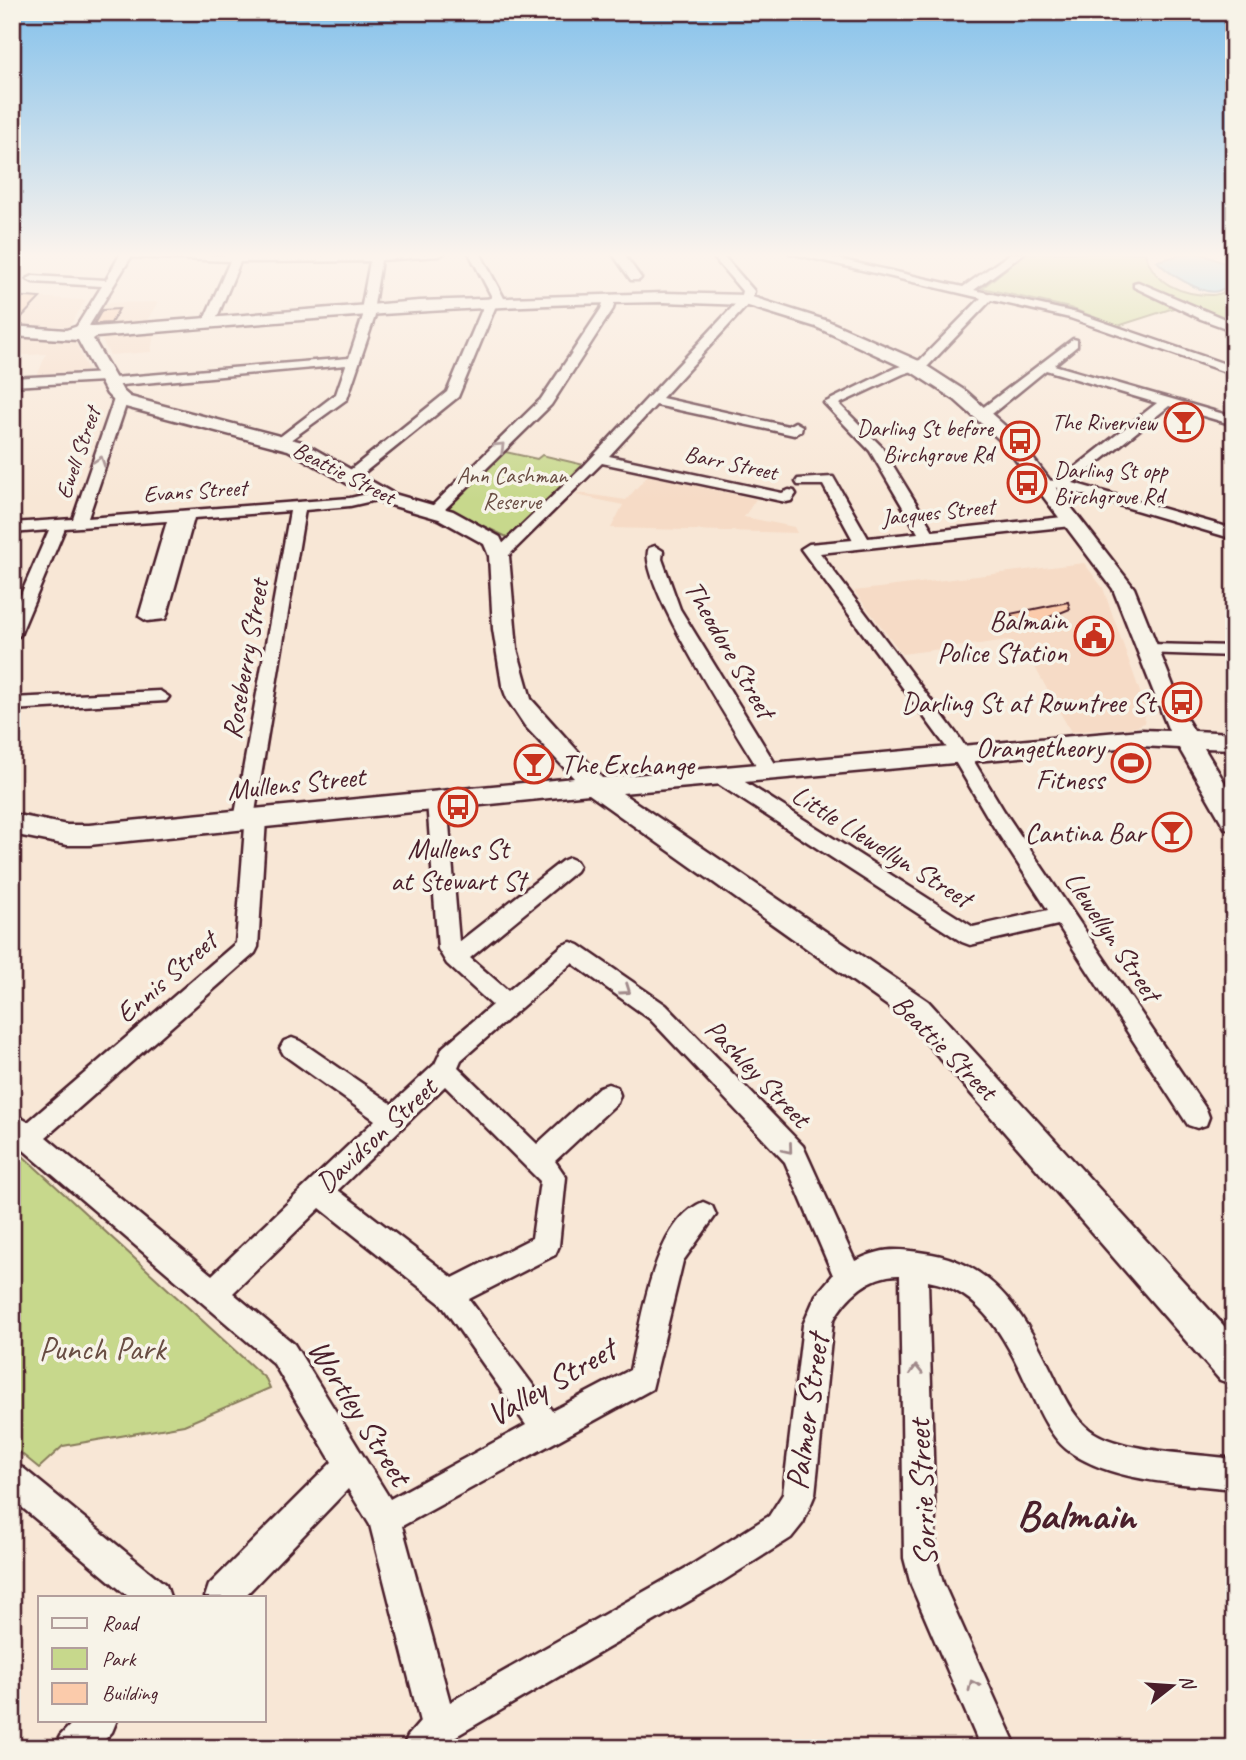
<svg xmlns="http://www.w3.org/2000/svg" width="1246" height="1760" viewBox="0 0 1246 1760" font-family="Caveat,sans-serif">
  <rect width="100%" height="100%" fill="#f8e7d6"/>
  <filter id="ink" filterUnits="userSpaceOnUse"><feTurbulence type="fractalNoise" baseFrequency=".0143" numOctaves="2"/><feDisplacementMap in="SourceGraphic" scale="14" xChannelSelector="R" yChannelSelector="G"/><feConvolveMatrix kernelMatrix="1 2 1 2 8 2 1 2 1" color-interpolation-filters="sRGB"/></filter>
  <g filter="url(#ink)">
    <path fill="#f6dbc6" d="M12 296 86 300 69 327 12 324Z
      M158 302 146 322 92 325 106 303Z
      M154 333 151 352 110 355 101 339Z
      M12 338 75 341 88 371 38 374 46 354 12 356Z
      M648 475 756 499 744 517 794 527 797 533 611 528 623 505 576 495 579 493 626 500Z
      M1084 563 1103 588 1146 709 1144 723 1136 727 1071 732 1027 653H1017L1009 640 902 654 854 591Z"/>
    <path fill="#c7d88c" stroke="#887c5c" stroke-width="2" d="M1026 253H1145C1154 284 1181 295 1212 295 1220 295 1226 290 1234 291V325L1186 304 1118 326 1070 308 982 288Z
      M501 451 537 459 542 455 584 465 509 538 445 508Z
      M12 1146 266 1379 270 1388 184 1425 63 1446 39 1468 12 1446Z"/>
    <path fill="#8ed4f0" stroke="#738ca1" stroke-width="2" d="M1190 253H1199L1234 267V284C1228 286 1223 289 1218 291 1203 296 1166 272 1157 261Z"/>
    <path fill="#fbcbab" stroke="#4a1f2b" stroke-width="2" d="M12 296 40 298 15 324 12 323Z
      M119 309 111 323 94 324 102 310Z
      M1068 602 1070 609 1045 619 1050 625 1025 630 1010 614Z"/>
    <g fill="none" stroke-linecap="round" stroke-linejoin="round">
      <defs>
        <path id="street" d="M121 253 283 256 444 253 439 256 381 260 374 305 375 316 347 399 282 446 275 442 277 439 336 394 346 365 110 386 104 381 12 386V378L107 373 113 378 349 358 363 316 362 305 370 261 240 262 215 322 209 326 203 322 230 261 131 257 87 329 81 333 75 329 102 286 33 282 27 279 33 276 106 280Z
          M469 253H480L505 300 497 303 458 397 355 480H345L343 477 345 474 447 392 486 300 492 297Z
          M612 253H623L641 278 639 280H631Z
          M710 253H721L754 291 752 300 662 398 788 426 795 422 802 426 801 431 794 435 656 405 609 456 782 493 789 490 794 491 796 494 791 501 786 502 602 463 505 559H493L491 556 493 553 583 467 740 299 742 291Z
          M790 253H811L963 287 1011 253H1024L974 290 1077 313 1234 367V375L1070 318 991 300 928 366 903 374 839 404 881 446 933 531 1072 516 1080 521 1072 526 820 553 961 740 1004 811 1206 1109 1209 1117 1206 1125 1197 1128 1188 1125 1058 925 970 945 962 942 712 780 709 775 712 770H726L973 927 1048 910 990 821 947 748 801 549 809 544 853 540 823 485H798L796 482 798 479 833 477 868 538 918 533 870 451 824 403 895 368 920 360 981 298Z
          M1138 282 1234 323V331L1201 319 1134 287V283Z
          M605 297 615 299 613 309 551 405 439 515H429L427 512 429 509 541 399 601 309Z
          M1073 339 1077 340V346L1054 365 1234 417V425L1169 406 1073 483 1234 529V539L1061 488 1047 487 1045 484 1047 481 1059 480 1157 403 1046 370 987 418H977V412Z
          M121 395 128 399 88 518 350 498 380 491 387 495 385 498 350 506 305 510 255 812 263 814 266 819 258 947 255 953 46 1137 212 1275 375 1120 284 1055 280 1048 284 1041 292 1038 300 1041 392 1104 435 1064 443 1047 492 1005 447 964 438 949 427 801 430 796H444L447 801 459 942 562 861 569 858 576 861 579 866 576 871 470 958 508 991 563 945 571 942 579 945 666 1005 803 1146 855 1261C886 1246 899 1249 932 1254 998 1266 1027 1321 1054 1376 1063 1396 1074 1419 1093 1432 1123 1452 1197 1454 1234 1459V1489C1182 1483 1118 1483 1073 1454 1054 1442 1043 1419 1033 1398 1011 1350 986 1291 928 1281L936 1558 943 1583 1017 1748H981L911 1585 904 1558 900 1275C871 1274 846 1296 833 1321L815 1494 803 1523 791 1538 715 1586 451 1739 444 1748H402L408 1736 420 1722 370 1525 348 1489 244 1597H205L209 1585 332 1462 274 1364 12 1140V1113L28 1122 236 943 245 827 237 825 234 820 290 511 194 518 167 615 165 619 147 621 139 616 167 521 65 528 20 635 12 640V615L49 530 12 533V523L73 519 114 399ZM572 963 650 1019 785 1162 833 1275 816 1295 803 1325 783 1494 769 1516 693 1564 450 1702 402 1526 652 1389 683 1261 716 1215 712 1206 703 1202C653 1222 641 1323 630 1370L552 1411 469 1299 555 1255 559 1246 566 1177 555 1161 617 1103 620 1095 617 1087 608 1084 599 1087 537 1144 458 1067 461 1060ZM445 1086 540 1181 532 1238 453 1278 338 1190ZM320 1208 441 1304 526 1425 390 1499 294 1344 233 1293Z
          M655 546 663 551 662 559 680 609 779 770 776 775H762C742 741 634 577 649 548Z
          M1148 644 1234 646V656L1142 653 1139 649 1142 645Z
          M160 691 169 697 166 701 12 710V698Z
          M12 1464 23 1468 166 1585 170 1597H129L12 1499Z
          M75 1720H117L112 1732 97 1748H54L60 1736Z"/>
        <path id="secondary" d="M664 293 746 295 828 321 919 361 967 392 1014 434 1134 588 1186 718 1194 731 1234 733V749L1204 748 1234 798V831L1225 828 1179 748 1141 746 622 793 928 1001 1234 1337V1385L1220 1380 906 1019 589 794 89 845H67L12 834V814L67 825H89L574 778 525 726 507 699 502 685 493 629 489 556 484 544 439 519 380 502 288 450 118 405 107 394 78 340 12 336V326L66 330 84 324 94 327 419 301ZM664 302 745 305 816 327 907 369 955 400 1002 442 1113 589 1169 731 1141 730 602 778 531 699 517 649 509 556 500 537 453 511 394 494 302 442 130 397 123 391 93 339 96 337C285 321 474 304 664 302Z"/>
      </defs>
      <use href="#street" stroke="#4a1f2b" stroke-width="5"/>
      <use href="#secondary" stroke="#4a1f2b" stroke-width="5"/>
      <use href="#street" fill="#f7f3e8" fill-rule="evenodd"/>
      <use href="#secondary" fill="#f7f3e8" fill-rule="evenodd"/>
    </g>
    <defs><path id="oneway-chevron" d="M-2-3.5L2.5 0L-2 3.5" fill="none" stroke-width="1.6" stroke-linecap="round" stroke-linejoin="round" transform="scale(1.75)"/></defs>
    <g stroke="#a0898a">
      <use href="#oneway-chevron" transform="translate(500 447) rotate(-44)"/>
      <use href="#oneway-chevron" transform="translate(100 461) rotate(-71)"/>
      <use href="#oneway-chevron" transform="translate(626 990) rotate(35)"/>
      <use href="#oneway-chevron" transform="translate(788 1149) rotate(50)"/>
      <use href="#oneway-chevron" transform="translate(916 1370) rotate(-91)"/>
      <use href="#oneway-chevron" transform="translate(973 1685) rotate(-115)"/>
    </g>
  </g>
  <linearGradient id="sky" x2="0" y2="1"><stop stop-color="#84c1eb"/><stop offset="0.51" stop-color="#fcf4ed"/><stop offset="1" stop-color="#fcf4ed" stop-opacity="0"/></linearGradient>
  <rect width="1246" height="500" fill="url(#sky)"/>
  <defs>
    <symbol id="bar-ring" viewBox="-11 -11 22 22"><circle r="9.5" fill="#f7f3e8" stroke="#c8321e" stroke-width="1.5"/><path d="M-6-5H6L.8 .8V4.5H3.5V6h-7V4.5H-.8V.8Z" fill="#c8321e"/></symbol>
    <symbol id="bus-ring" viewBox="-11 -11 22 22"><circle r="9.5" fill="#f7f3e8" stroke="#c8321e" stroke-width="1.5"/><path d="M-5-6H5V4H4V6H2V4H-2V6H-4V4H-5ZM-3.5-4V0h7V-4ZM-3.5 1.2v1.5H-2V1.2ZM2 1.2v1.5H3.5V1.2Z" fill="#c8321e"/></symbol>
    <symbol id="civic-ring" viewBox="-11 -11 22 22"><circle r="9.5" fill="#f7f3e8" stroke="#c8321e" stroke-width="1.5"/><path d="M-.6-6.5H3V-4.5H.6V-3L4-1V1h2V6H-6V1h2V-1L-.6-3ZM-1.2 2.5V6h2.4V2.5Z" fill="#c8321e"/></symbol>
    <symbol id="stadium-ring" viewBox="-11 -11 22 22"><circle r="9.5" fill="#f7f3e8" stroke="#c8321e" stroke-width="1.5"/><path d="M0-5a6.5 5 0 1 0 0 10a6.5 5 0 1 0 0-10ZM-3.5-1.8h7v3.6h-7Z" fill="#c8321e"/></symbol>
  </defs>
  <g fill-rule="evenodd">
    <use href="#bar-ring" x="1162" y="400" width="44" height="44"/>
    <use href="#bus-ring" x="998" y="419" width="44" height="44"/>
    <use href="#bus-ring" x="1005" y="461" width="44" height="44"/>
    <use href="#civic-ring" x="1072" y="614" width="44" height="44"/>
    <use href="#bus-ring" x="1160" y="680" width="44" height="44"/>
    <use href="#stadium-ring" x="1109" y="741" width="44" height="44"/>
    <use href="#bar-ring" x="512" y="742" width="44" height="44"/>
    <use href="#bus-ring" x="436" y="785" width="44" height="44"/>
    <use href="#bar-ring" x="1150" y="810" width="44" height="44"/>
  </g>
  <g text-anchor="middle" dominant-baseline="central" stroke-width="7" stroke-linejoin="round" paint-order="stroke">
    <g font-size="23" fill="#4a1f2b" stroke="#f7f3e8" text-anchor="end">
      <text x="1157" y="422">The Riverview</text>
      <text x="993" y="428">Darling St before<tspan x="993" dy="26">Birchgrove Rd</tspan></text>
      <text x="1054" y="470" text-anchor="start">Darling St opp<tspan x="1054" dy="26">Birchgrove Rd</tspan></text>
    </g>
    <g font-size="23" fill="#4a1f2b" stroke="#f7f3e8">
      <text transform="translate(78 453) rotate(-71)">Ewell Street</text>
      <text transform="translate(731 463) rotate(12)">Barr Street</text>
      <text transform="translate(344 473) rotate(27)">Beattie Street</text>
      <text transform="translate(195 491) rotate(-4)">Evans Street</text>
      <text transform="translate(938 512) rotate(-6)">Jacques Street</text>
    </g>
    <g font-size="23" fill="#694d43" stroke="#f7f3e8">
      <text x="512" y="475">Ann Cashman<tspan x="512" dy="26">Reserve</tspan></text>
    </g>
    <g font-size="28" fill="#4a1f2b" stroke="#f7f3e8" text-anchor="end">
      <text x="1067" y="620">Balmain<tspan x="1067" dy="32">Police Station</tspan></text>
      <text x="1155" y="702">Darling St at Rowntree St</text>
      <text x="1104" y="747">Orangetheory<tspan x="1104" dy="32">Fitness</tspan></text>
      <text x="561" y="764" text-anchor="start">The Exchange</text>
      <text x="1145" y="832">Cantina Bar</text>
      <text x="458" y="848" text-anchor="middle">Mullens St<tspan x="458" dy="32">at Stewart St</tspan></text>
    </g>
    <g font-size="28" fill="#4a1f2b" stroke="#f7f3e8">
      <text transform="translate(730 649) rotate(60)">Theodore Street</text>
      <text transform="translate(245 659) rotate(-80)">Roseberry Street</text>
      <text transform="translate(296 783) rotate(-6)">Mullens Street</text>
      <text transform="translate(882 846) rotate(32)">Little Llewellyn Street</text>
      <text transform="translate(1113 936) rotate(56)">Llewellyn Street</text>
      <text transform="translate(166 977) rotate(-41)">Ennis Street</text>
      <text transform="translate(945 1047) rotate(45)">Beattie Street</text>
      <text transform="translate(758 1073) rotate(46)">Pashley Street</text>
      <text transform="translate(376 1135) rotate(-43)">Davidson Street</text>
    </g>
    <g font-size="33" fill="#694d43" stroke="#f7f3e8">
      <text x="102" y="1349">Punch Park</text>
    </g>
    <g font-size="33" fill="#4a1f2b" stroke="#f7f3e8">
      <text transform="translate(551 1382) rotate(-30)">Valley Street</text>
      <text transform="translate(360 1412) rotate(58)">Wortley Street</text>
      <text transform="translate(807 1412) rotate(-82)">Palmer Street</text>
      <text transform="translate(922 1493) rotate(-93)">Sorrie Street</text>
    </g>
    <g font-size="42" font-weight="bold" fill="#4a1f2b" stroke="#f7f3e8">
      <text x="1076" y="1515">Balmain</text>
    </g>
  </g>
  <rect width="1246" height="1760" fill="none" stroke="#f7f3e8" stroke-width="42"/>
  <rect x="21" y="21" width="1204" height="1718" fill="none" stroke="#4a1f2b" stroke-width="2.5" filter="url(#ink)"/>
  <rect x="38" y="1596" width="228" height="126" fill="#f7f3e8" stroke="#b29e9c" stroke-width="2"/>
  <rect x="52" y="1618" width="35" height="10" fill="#f7f3e8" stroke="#b29e9c" stroke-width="2"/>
  <text x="102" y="1630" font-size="21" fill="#4a1f2b">Road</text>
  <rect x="52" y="1648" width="35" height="21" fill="#c7d88c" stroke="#b29e9c" stroke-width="2"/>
  <text x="102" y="1666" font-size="21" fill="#4a1f2b">Park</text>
  <rect x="52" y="1683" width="35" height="21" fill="#fbcbab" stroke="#b29e9c" stroke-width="2"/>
  <text x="102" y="1700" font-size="21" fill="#4a1f2b">Building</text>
  <g transform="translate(1172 1686) rotate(73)" stroke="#f7f3e8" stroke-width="5" paint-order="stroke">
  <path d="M0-5L12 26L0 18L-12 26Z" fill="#4a1f2b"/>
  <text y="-10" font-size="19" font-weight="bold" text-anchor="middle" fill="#4a1f2b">N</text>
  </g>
</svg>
